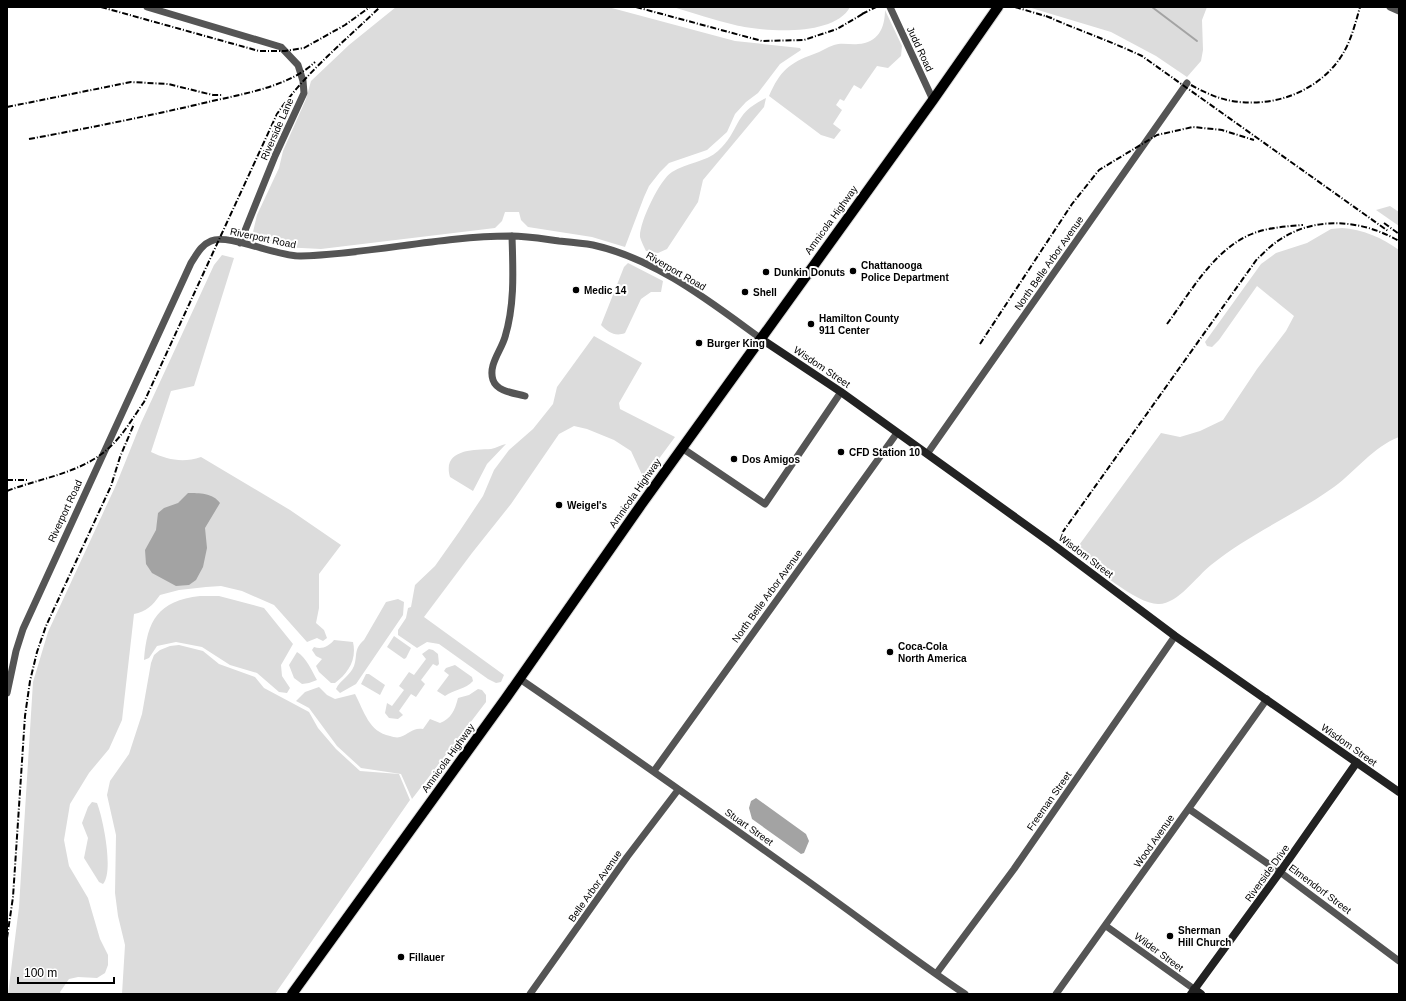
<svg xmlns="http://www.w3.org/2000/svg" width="1406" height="1001" viewBox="0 0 1406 1001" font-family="Arial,sans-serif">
  <rect width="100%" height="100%" fill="#fff"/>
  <path fill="#dcdcdc" d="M396 7H608L735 41 800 48 801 50 780 64 758 93 746 102 735 114 727 132 707 150 669 163 660 172 649 186 644 197 625 247 592 237 528 227 521 220 519 212H505L502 221 495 228 321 249 282 247 269 242H262L253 232 257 215 279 168 283 151 306 99 311 81 349 45Z
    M673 7H850C834 37 764 32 735 25 714 20 694 13 673 7Z
    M1028 7H1207L1202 20 1203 50 1201 61 1187 77 1156 56 1111 32Z
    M885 10 902 46 901 56 888 68 877 66 861 89 854 85 844 101 840 99 836 105 842 110 833 124 841 130 834 139 821 135 769 96C780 71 789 63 814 54 821 52 827 47 834 45 842 42 850 45 858 44 878 43 885 28 885 10Z
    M766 98 764 107 703 180 698 202 667 249 658 253 646 251C644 247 641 241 640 237 639 223 660 179 672 172 686 163 706 162 718 151 741 130 732 114 766 98Z
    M1390 206 1399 212V226L1376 210Z
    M1342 228C1362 229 1383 238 1399 250V437C1373 447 1356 471 1334 487 1295 515 1249 534 1211 565 1197 576 1177 605 1158 604 1136 604 1093 566 1074 552L1161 433 1180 437 1200 431 1223 420 1257 369 1286 331 1294 316 1257 286 1219 340 1212 347 1207 346 1205 342 1261 264 1276 253 1307 243 1331 229Z
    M222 255 234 258 194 386 171 391 151 452C168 460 183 463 201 457L290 510 341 545 319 574V608L316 623 324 630 327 638 323 641 317 638 307 642 274 605 242 591 221 586 206 587 179 590 160 595C153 605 146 612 134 614L122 720 109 749 89 773 70 804 64 840 69 866 88 898 100 939 108 955V965L105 973 97 978 78 977 69 979 60 992 61 994H8L19 907 33 682 48 632 116 485 141 423 214 265Z
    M628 263 663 281 661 292H651L641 299 625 333C615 337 608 332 601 325L624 267Z
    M594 336 642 363 619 403 620 409 675 437 644 479 631 451 614 440 587 429 574 426 559 434 511 504 472 553 424 617 504 675 501 682 496 683 488 679 439 644 427 642 417 648 398 635V630L406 618 408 608 411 607 415 585 435 566 459 532 483 496 494 470 509 450 533 429 553 404 557 387Z
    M506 444 487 464 473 491 450 477C442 449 473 450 491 449 496 448 501 445 506 444Z
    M200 596H219L264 608 293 644 281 665 282 676 290 688 287 693 279 692 257 673 230 665 202 647 176 642 157 646 149 658 144 660C147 620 158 601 200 596Z
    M398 599 404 602 403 615 356 684 340 693 336 689C340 680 350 676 354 666 358 655 353 650 364 640L386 602Z
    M394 636 411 648 406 658 404 659 387 647Z
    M334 640 353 642C357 660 348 673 335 683H331L319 672 316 666 322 659 316 656 312 650 314 647C322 650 329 646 334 640Z
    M179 645 203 651 219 664 255 677 264 688 309 712 318 728 336 749 360 771 399 774 410 800 275 994H122L125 945 118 916 115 893 116 835 107 795 110 781 129 754 142 714 151 663 154 655 160 650 170 646Z
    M429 649 433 650 438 654 439 664 437 666 433 664 421 680 425 684 416 697 411 694 399 711 403 715 398 719 389 718 385 713 387 703 392 706 404 690 399 686 409 672 414 675 426 659 422 654Z
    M297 652C306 657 312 671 317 680L309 683 302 684 294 678 289 665Z
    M455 665 472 677 473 681C466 689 453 690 445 696L437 691 449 675 444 671 446 668Z
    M366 674H369L385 685 380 695 361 684Z
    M319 687 327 695 335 699 355 694C364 711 369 732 390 736 393 737 397 738 400 737 409 734 413 727 423 729L430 719 440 723C451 719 455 710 458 698L469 695 478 689 482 690 486 695V702L412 799 401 774 361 768 337 746 309 708 296 701 305 692Z
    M92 802 97 803C103 818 114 872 103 884L99 882 84 858 88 838 82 823 88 807Z"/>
  <path fill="#a3a3a3" d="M188 493C199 493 213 493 220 503L205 528 207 548 203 567 196 580 189 585 176 586 152 573 146 564 145 550 156 530 158 513 164 508 178 503Z
    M756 798 806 834 809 841 804 853 801 854 752 819 749 808 751 801Z"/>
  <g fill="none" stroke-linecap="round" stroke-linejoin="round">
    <path stroke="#a3a3a3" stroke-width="2" d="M1152 7 1197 41"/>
    <defs>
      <path id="primary" d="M292 994 506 698 641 505 933 100 998 7"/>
    </defs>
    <use href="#primary" stroke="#dbdbdb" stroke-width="12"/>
    <path stroke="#555" stroke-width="7" d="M147 7 281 47 298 65 303 81 304 93 275 156 240 243
      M890 7 933 100
      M1390 7 1399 11
      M512 236C513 270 515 304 505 337 501 351 488 365 493 380 497 392 515 393 525 396
      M682 448 765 504 841 392
      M927 454 1187 83
      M520 679C612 742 704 807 795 872 852 912 907 955 965 994
      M7 693 16 651 23 629 191 263C197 254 201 245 211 241 228 233 278 257 301 256 371 254 440 236 511 236 527 236 544 239 559 241 570 242 582 243 593 245 656 259 709 301 760 338
      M654 771 897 433
      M1189 809 1280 872 1399 961
      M1106 926 1194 989
      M936 974 1014 869 1175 636
      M530 994 627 857 678 790
      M1056 994 1267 699"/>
    <path stroke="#222" stroke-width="8" d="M760 338 841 392 1051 543 1175 636 1399 792
      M1194 989 1201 994
      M1191 994 1280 872 1357 762"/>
    <use href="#primary" stroke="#000" stroke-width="10"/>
    <path stroke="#000" stroke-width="2" stroke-dasharray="6 2 1 2" stroke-linecap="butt" d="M101 7 259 51H285L304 48 345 25 370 7
      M636 7 762 41 804 40 837 29 866 12
      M1015 7 1052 18
      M862 14 876 7
      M1046 16C1078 30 1110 41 1142 56L1388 231
      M1191 85C1202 91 1214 97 1227 100 1272 110 1323 91 1345 50 1352 37 1356 21 1360 7
      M7 107 131 82 168 84 213 95H222
      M29 139C89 128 149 116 208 102 242 94 289 87 315 62
      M1384 223 1399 234
      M1167 324C1193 289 1218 241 1264 230 1277 227 1290 226 1303 225
      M980 344 1072 204 1099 170 1157 135 1193 127 1222 130 1254 140
      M7 480H27
      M7 491C43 477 85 473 113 444 125 432 134 416 144 402L277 114C305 73 345 41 380 7
      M1062 533 1257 259C1263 254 1269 247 1275 243 1312 215 1361 219 1399 241
      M7 938 13 897 25 716 30 681 37 652 46 626 111 486 120 457 134 424"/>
  </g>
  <g fill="#000" stroke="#fff" stroke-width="1.5">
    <circle cx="853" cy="271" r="4"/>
    <circle cx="766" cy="272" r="4"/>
    <circle cx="576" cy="290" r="4"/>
    <circle cx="745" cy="292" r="4"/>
    <circle cx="811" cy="324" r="4"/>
    <circle cx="699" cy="343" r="4"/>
    <circle cx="841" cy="452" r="4"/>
    <circle cx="734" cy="459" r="4"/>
    <circle cx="559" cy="505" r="4"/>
    <circle cx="890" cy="652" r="4"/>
    <circle cx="1170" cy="936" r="4"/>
    <circle cx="401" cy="957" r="4"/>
  </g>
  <g text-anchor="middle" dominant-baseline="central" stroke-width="4" stroke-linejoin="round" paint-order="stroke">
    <g font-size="10" fill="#000" stroke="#fff">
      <text transform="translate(920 49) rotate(65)">Judd Road</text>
      <text transform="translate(277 129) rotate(-66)">Riverside Lane</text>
      <text transform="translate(831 220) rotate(-54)">Amnicola Highway</text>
      <text transform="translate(263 238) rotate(12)">Riverport Road</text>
      <text transform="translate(1049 263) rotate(-55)">North Belle Arbor Avenue</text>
      <text transform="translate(676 271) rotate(30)">Riverport Road</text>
      <text transform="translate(822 367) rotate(34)">Wisdom Street</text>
      <text transform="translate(635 493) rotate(-55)">Amnicola Highway</text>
      <text transform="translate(65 511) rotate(-65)">Riverport Road</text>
      <text transform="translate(1086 556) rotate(37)">Wisdom Street</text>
      <text transform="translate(767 596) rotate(-54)">North Belle Arbor Avenue</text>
      <text transform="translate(1349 745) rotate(35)">Wisdom Street</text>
      <text transform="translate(448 758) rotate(-54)">Amnicola Highway</text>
      <text transform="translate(1049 801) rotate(-55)">Freeman Street</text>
      <text transform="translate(749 827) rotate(35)">Stuart Street</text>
      <text transform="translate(1154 841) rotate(-55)">Wood Avenue</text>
      <text transform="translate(1267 873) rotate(-54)">Riverside Drive</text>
      <text transform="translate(595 886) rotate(-55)">Belle Arbor Avenue</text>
      <text transform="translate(1320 889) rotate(37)">Elmendorf Street</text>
      <text transform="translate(1159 952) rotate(36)">Wilder Street</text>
    </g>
    <g font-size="10" font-weight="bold" fill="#000" stroke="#fff" text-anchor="start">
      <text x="861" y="265">Chattanooga<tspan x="861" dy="12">Police Department</tspan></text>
      <text x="774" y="272">Dunkin Donuts</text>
      <text x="584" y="290">Medic 14</text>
      <text x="753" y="292">Shell</text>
      <text x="819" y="318">Hamilton County<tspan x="819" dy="12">911 Center</tspan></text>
      <text x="707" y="343">Burger King</text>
      <text x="849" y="452">CFD Station 10</text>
      <text x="742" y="459">Dos Amigos</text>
      <text x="567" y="505">Weigel's</text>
      <text x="898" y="646">Coca-Cola<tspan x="898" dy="12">North America</tspan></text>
      <text x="1178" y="930">Sherman<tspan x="1178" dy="12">Hill Church</tspan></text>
      <text x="409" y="957">Fillauer</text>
    </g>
  </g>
  <rect width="1406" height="1001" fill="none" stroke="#000000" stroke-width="16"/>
  <path d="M18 977v6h96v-6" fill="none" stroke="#000000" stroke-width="2"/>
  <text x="24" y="977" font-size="12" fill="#000000" stroke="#ffffff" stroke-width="3" paint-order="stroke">100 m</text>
</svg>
